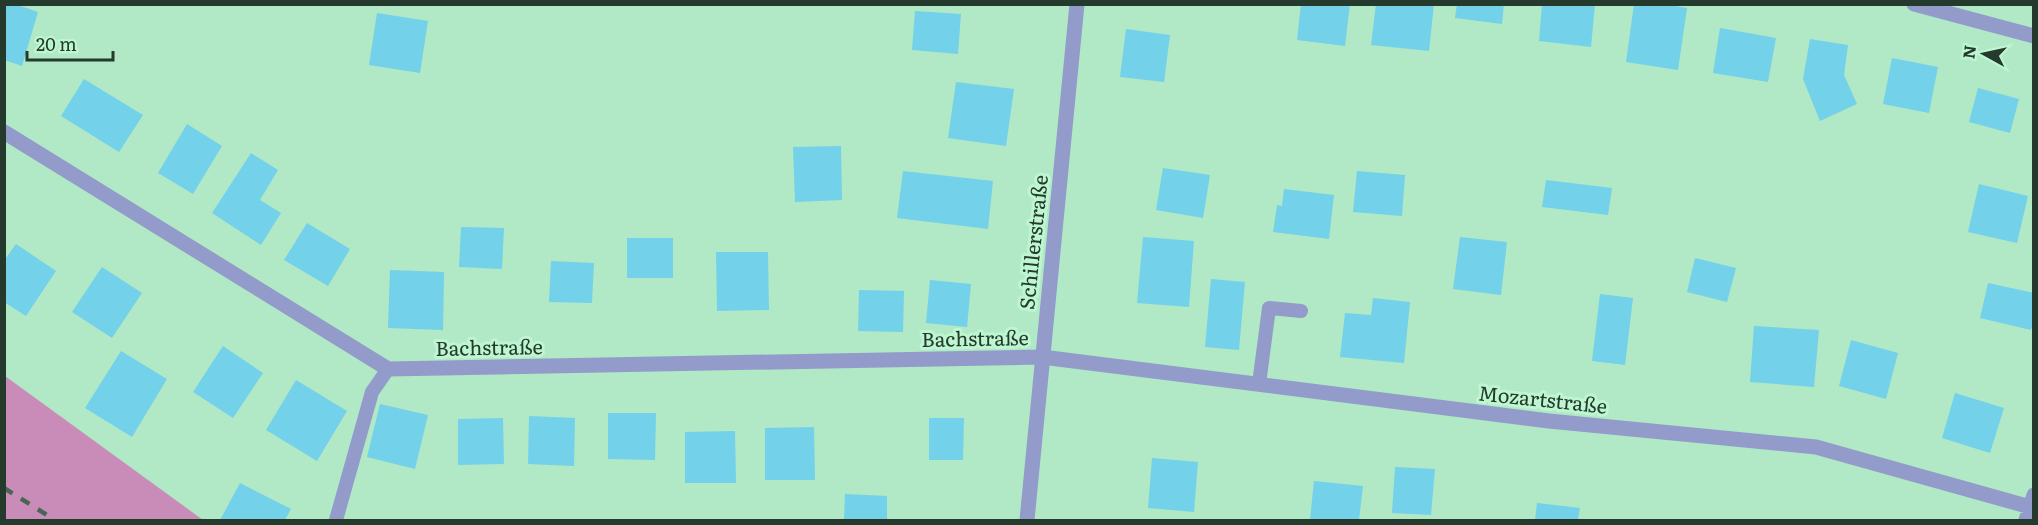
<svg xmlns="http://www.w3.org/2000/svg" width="2038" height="525" viewBox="0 0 2038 525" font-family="Literata,serif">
  <rect width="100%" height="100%" fill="#b1e8c5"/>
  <path fill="#c98cb9" d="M4 376H5L203 520H5Z"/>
  <path fill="#73d1ea" d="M4 4H15L38 12 22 66 4 60Z
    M1301 4H1350L1345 46 1297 40Z
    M1376 4H1434L1429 51 1371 45Z
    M1457 4H1504L1502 24 1455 18Z
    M1542 4H1595L1591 47 1539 41Z
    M1634 4H1664L1687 8 1678 70 1626 62Z
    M915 11 961 14 958 54 912 50Z
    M377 13 428 21 420 73 369 65Z
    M1720 28 1776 38 1768 82 1713 73Z
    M1126 29 1170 35 1164 82 1120 77Z
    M1810 39 1848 45 1844 75 1857 104 1820 121 1803 79Z
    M1892 58 1938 67 1929 113 1883 104Z
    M84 79 143 115 119 152 61 116Z
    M956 82 1014 89 1006 146 948 138Z
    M1978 88 2019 99 2010 133 1969 122Z
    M187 124 222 146 193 194 158 173Z
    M841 146 842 200 795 202 793 147Z
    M251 153 278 170 260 200 281 213 261 245 212 213Z
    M1163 168 1210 175 1203 218 1156 210Z
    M903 171 993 181 988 229 897 218Z
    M1357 171 1405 175 1402 216 1353 212Z
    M1546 180 1612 188 1608 215 1542 207Z
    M1979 184 2028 196 2017 243 1968 232Z
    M1284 189 1334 195 1329 239 1273 232 1277 205 1282 206Z
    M307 223 350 249 328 286 284 260Z
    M461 227 504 228 502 269 459 267Z
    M1143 237 1194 241 1189 307 1137 303Z
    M1460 237 1507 242 1501 295 1453 289Z
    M627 238H673V278H627Z
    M16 244 56 271 26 316 4 302V261Z
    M716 252H768L769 310 717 311Z
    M1695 258 1736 268 1727 302 1687 292Z
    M551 261 594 263 592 303 549 302Z
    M102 267 142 293 112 338 72 312Z
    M390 270 444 272 443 330 388 328Z
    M1211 279 1245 282 1239 350 1205 347Z
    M930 280 971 284 967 327 926 323Z
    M1988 283 2034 293V318L2031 330 1980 318Z
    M859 290 904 291 903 332 858 331Z
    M1600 294 1633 298 1625 365 1592 361Z
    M1373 298 1410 302 1404 363 1340 357 1345 313 1371 315Z
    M1754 326 1819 330 1814 387 1750 382Z
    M1851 340 1898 353 1886 399 1839 386Z
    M223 346 263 373 233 418 193 392Z
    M121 351 167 379 132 437 85 408Z
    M296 380 347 411 317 461 266 430Z
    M1955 393 2004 408 1990 453 1942 438Z
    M380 404 428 415 415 469 367 457Z
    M608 413H656L655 460 608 459Z
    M529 416 575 418 574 466 528 464Z
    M503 418 504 464 458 465V419Z
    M929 418H964L963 460H929Z
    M814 427 815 480H765V428Z
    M735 431 736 483H685V432Z
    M1152 458 1198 462 1194 512 1148 508Z
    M1395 467 1435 469 1431 515 1392 513Z
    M1314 481 1363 486 1359 520H1310Z
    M240 483 291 509 285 520H220Z
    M845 494 887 496V520H844Z
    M1537 503 1580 508 1578 520H1535Z"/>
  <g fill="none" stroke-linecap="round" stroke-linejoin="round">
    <path stroke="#929bca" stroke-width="14" d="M1259 384 1269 308 1301 311
      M336 520 372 392 388 369"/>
    <path stroke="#929bca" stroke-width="15" d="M1914 4 2034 36
      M4 132 388 369 1042 357 1549 421 1816 447 2034 508
      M1027 520 1077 4
      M2026 520 2034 495"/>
    <path stroke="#476653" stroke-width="4.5" stroke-dasharray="10 10" stroke-linecap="butt" d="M4 488 55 520"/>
  </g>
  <g text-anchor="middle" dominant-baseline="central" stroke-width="6" stroke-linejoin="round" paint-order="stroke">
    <g font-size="20" fill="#233a2c" stroke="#bef6d2">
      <text transform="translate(1032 242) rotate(-84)">Schillerstraße</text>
      <text transform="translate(975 337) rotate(-1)">Bachstraße</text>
      <text transform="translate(489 346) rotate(-1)">Bachstraße</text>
      <text transform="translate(1543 398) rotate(6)">Mozartstraße</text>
    </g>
  </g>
  <rect width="2038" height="525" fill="none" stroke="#233a2c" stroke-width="12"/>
  <g transform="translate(1984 54) rotate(278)" stroke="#bef6d2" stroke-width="4.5" paint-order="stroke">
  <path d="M0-4.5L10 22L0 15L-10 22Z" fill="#233a2c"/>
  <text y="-9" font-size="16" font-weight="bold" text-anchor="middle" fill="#233a2c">N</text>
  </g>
  <path d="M27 51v9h86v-9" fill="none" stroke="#233a2c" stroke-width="3"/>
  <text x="36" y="51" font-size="18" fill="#233a2c" stroke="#bef6d2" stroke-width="4.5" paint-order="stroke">20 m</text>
</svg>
